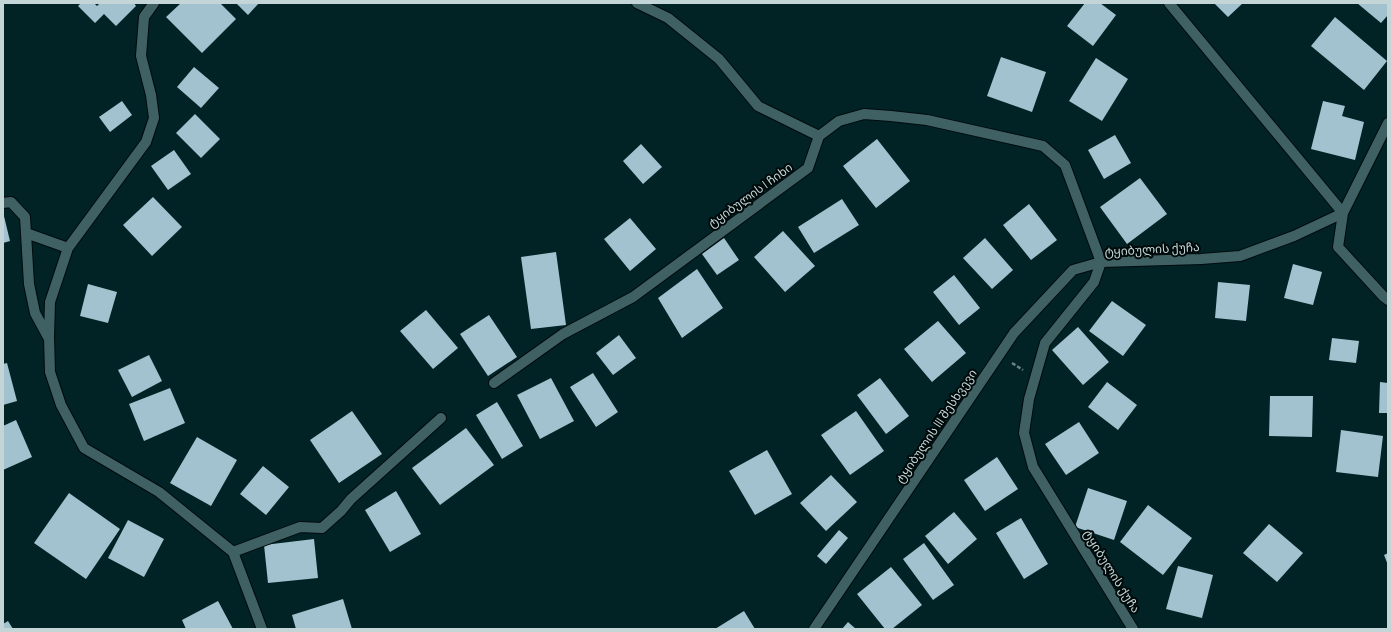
<svg xmlns="http://www.w3.org/2000/svg" width="1391" height="632" viewBox="0 0 1391 632" font-family="Manrope,'Noto Sans Georgian',sans-serif">
  <rect width="100%" height="100%" fill="#012325"/>
  <path fill="#a1c2ce" d="M81 3H94L97 6 100 3H134L136 6 116 26 104 14 95 23 78 6Z
    M181 3H220L236 19 202 53 166 17Z
    M236 3H259L248 15Z
    M1085 3H1100L1116 15 1093 46 1067 26Z
    M1214 3H1243L1228 17Z
    M1357 3H1388V15L1381 23Z
    M1335 17 1387 61 1364 90 1311 46Z
    M1001 57 1046 72 1032 112 987 96Z
    M1096 58 1128 79 1102 121 1069 101Z
    M194 67 219 88 201 108 177 87Z
    M122 101 132 115 110 132 99 117Z
    M1323 101 1345 106 1342 116 1364 122 1355 160 1311 149Z
    M195 114 220 139 201 158 176 133Z
    M1115 135 1131 163 1104 179 1088 150Z
    M877 139 910 181 876 208 843 166Z
    M641 144 662 167 643 184 623 161Z
    M174 150 191 174 168 190 151 166Z
    M1140 178 1167 214 1127 244 1100 207Z
    M153 197 182 227 152 256 123 225Z
    M842 199 859 225 814 253 798 227Z
    M1029 204 1057 240 1031 260 1003 225Z
    M3 212 10 241 3 243Z
    M630 218 656 249 630 271 604 239Z
    M783 231 815 266 785 292 754 257Z
    M724 238 739 260 717 275 702 254Z
    M985 238 1013 270 992 289 963 258Z
    M556 252 566 325 531 329 521 257Z
    M1293 264 1322 272 1313 305 1284 298Z
    M697 269 723 308 682 338 658 298Z
    M954 275 980 308 959 325 933 292Z
    M1218 282 1250 285 1246 321 1215 318Z
    M88 284 117 292 108 323 80 316Z
    M1112 301 1146 325 1123 356 1089 331Z
    M426 310 458 348 433 369 400 331Z
    M489 315 517 357 488 376 460 334Z
    M938 321 966 353 932 382 904 349Z
    M1078 327 1109 362 1083 385 1052 350Z
    M619 335 636 358 613 375 596 353Z
    M1332 338 1359 341 1356 363 1329 360Z
    M149 355 162 381 132 397 118 370Z
    M7 363 17 401 3 405V364Z
    M593 373 618 412 596 427 570 387Z
    M551 378 574 421 540 439 517 395Z
    M880 378 909 416 886 434 857 395Z
    M1107 382 1137 405 1118 430 1088 407Z
    M1380 382 1388 383V413H1379Z
    M170 388 185 423 144 441 129 404Z
    M1270 396H1313L1312 437 1269 436Z
    M497 402 523 446 502 459 476 415Z
    M352 411 382 454 339 483 310 440Z
    M856 411 884 451 850 475 821 435Z
    M16 420 32 457 3 470V426Z
    M1079 422 1099 453 1066 475 1045 444Z
    M466 428 494 465 440 505 412 468Z
    M1341 430 1383 436 1378 477 1336 472Z
    M197 437 237 460 211 506 170 483Z
    M767 450 792 494 755 515 729 471Z
    M997 457 1018 489 985 511 964 480Z
    M263 466 289 487 266 515 240 494Z
    M831 475 857 502 826 531 800 503Z
    M1088 488 1127 501 1114 540 1075 527Z
    M396 491 421 534 390 552 365 510Z
    M69 493 120 529 86 579 34 543Z
    M1148 505 1192 538 1163 575 1120 542Z
    M954 512 977 539 948 564 925 536Z
    M1021 518 1048 564 1024 579 996 533Z
    M128 520 164 539 144 577 108 558Z
    M1269 524 1303 553 1277 582 1243 553Z
    M839 530 848 538 826 564 817 556Z
    M314 539 318 578 268 583 264 545Z
    M924 543 954 585 933 600 903 559Z
    M1388 553V565L1384 555Z
    M1178 566 1213 575 1202 618 1166 609Z
    M891 567 922 605 892 629H885L857 594Z
    M343 599 352 629H296L292 615Z
    M218 601 233 629H186L182 620Z
    M744 611 755 629H715Z
    M8 621 13 629H3V624Z
    M848 622 856 629H842Z"/>
  <g fill="none" stroke-linecap="round" stroke-linejoin="round">
    <defs>
      <path id="minor" d="M154 3 144 17 141 56 151 95 154 118 146 142 68 248 50 302 49 337 50 372 61 405 84 448 159 492 233 552 262 629
        M637 3 668 18 719 59 758 106 819 136
        M1169 3 1343 213 1338 247 1384 297 1388 300
        M3 203 11 202 25 217 29 284 35 313 48 337
        M26 233 68 248
        M1101 262 1094 282 1045 343 1029 399 1024 433 1033 467 1133 629
        M494 383 563 334 633 297 808 168 819 136 839 121 864 114 891 116 927 120 1043 146 1065 165 1101 262
        M233 552 300 527 322 528 341 511 351 499 441 418
        M814 629 1014 333 1073 270 1101 262 1201 259 1240 256 1294 236 1343 213 1388 123"/>
    </defs>
    <use href="#minor" stroke="#000b0d" stroke-width="12"/>
    <path stroke="#688183" stroke-width="2.5" stroke-dasharray="4 2" stroke-linecap="butt" d="M1012 363 1023 370"/>
    <use href="#minor" stroke="#406163" stroke-width="10"/>
  </g>
  <g text-anchor="middle" dominant-baseline="central" stroke-width="4" stroke-linejoin="round" paint-order="stroke">
    <g font-size="12" fill="#c3d5d6" stroke="#010a0b">
      <text transform="translate(750 195) rotate(-36)">ტყიბულის I ჩიხი</text>
      <text transform="translate(1152 249) rotate(-3)">ტყიბულის ქუჩა</text>
      <text transform="translate(936 426) rotate(-56)">ტყიბულის III შესხვევი</text>
      <text transform="translate(1112 571) rotate(58)">ტყიბულის ქუჩა</text>
    </g>
  </g>
  <rect width="1391" height="632" fill="none" stroke="#c3d5d6" stroke-width="8"/>
</svg>
